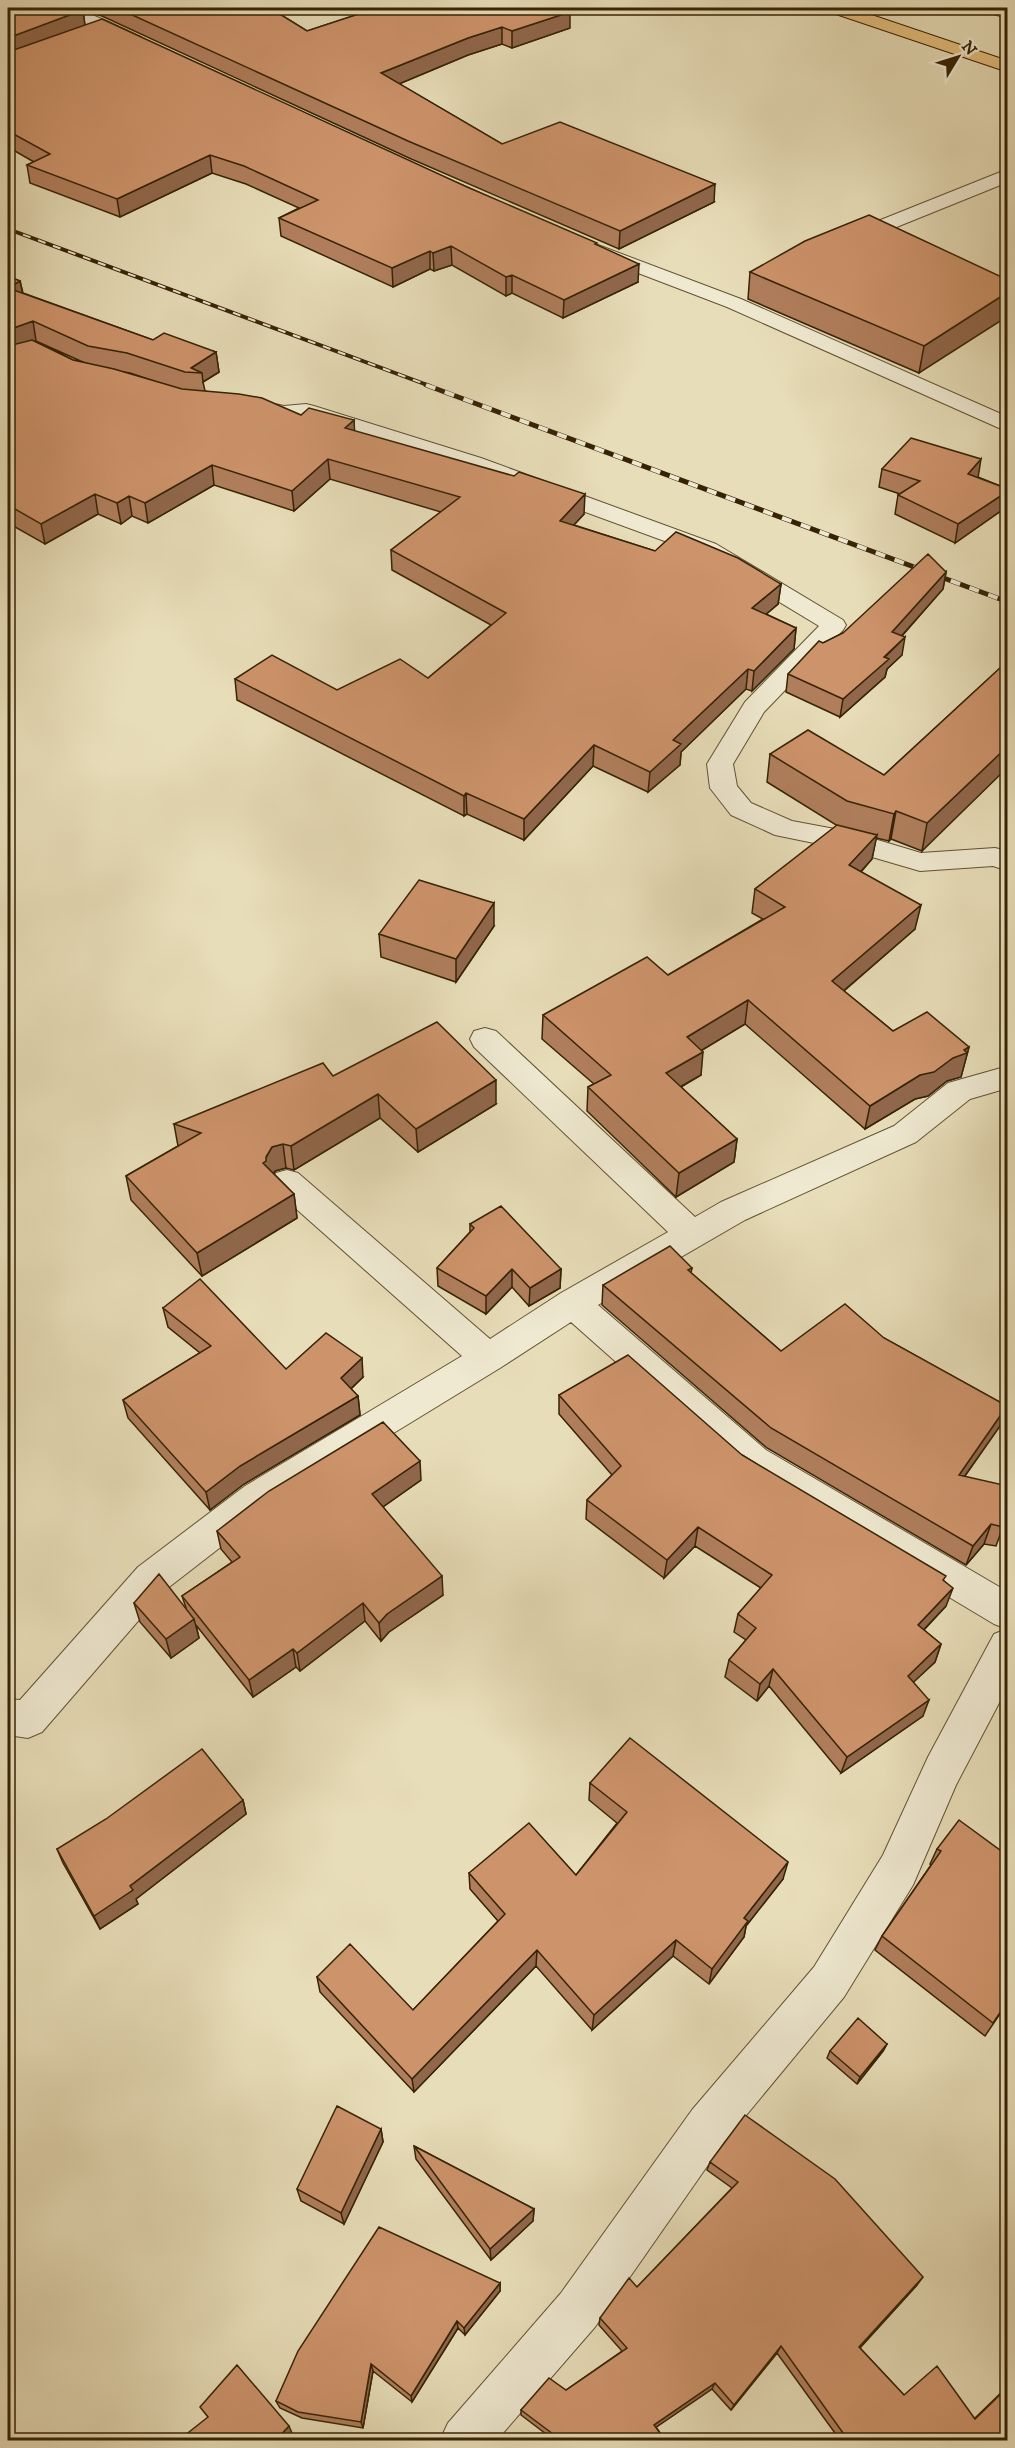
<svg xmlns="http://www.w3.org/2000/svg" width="1015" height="2448" viewBox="0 0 1015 2448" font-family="'IM FELL DW Pica',serif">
  <rect width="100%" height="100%" fill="#e7ddb8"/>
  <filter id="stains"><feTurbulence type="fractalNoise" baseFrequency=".00333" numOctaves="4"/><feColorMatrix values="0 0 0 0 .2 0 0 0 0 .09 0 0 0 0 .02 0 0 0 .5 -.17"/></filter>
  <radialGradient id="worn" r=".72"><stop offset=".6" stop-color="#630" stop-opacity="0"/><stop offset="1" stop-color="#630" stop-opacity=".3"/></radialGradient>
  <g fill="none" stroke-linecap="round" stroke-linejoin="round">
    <defs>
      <path id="minor" d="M49 8C81 5 112 24 141 37L143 41 141 45H129L89 26 51 12Z
        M983 8H1008V18L985 12Z
        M1008 169V182L852 245H838L835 241 838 237Z
        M598 245 741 299 1008 417V432L727 307 591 255 588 251 591 247Z
        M250 399 284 406 306 404 314 406 481 458 716 544 843 620 846 625 843 630 764 712 733 764 737 786 751 803 792 821 851 832 921 853 995 848 1008 851V871L993 866 920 871 848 850 775 835 731 815 710 788 707 764 745 702 819 626 700 554 465 468 305 418 284 420 242 411 239 406 242 401Z
        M485 1028 496 1031 695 1217 721 1202 894 1126 948 1083 1008 1066V1088L970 1099 916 1142 745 1220 598 1305 766 1450 1008 1592V1686L956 1785 913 1885 844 1997 724 2142 595 2327 497 2440H440L448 2423 561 2293 692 2110 814 1967 883 1855 928 1757 994 1634 1007 1629 994 1624 740 1472 571 1322 500 1368 271 1508 164 1591 42 1732 28 1738 8 1735V1699L20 1700 138 1567 245 1486 462 1356 276 1191 271 1182 276 1173 287 1170 298 1173 490 1339 561 1293 668 1232 474 1047 470 1039 474 1031Z"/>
      <path id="trunk" d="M828 8H851L1008 61V72L830 12Z"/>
    </defs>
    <use href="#minor" stroke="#625232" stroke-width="2"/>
    <use href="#trunk" stroke="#362305" stroke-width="2"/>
    <use href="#minor" fill="#efe9d1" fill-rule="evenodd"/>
    <use href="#trunk" fill="#e4be7c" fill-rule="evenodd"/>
    <defs>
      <path id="rail-far1" d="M8 229 430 386"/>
      <path id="rail" d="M426 385 1008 602"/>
    </defs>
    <use href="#rail-far1" stroke="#362305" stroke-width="4"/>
    <use href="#rail" stroke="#362305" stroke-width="5"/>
    <use href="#rail-far1" stroke="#efe9d1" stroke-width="2" stroke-dasharray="8" stroke-linecap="butt"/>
    <use href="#rail" stroke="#efe9d1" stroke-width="4" stroke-dasharray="10" stroke-linecap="butt"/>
  </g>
  <path fill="#b07e5c" stroke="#362305" stroke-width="1.5" fill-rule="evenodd" d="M8 8 83 10 85 25 467 187 597 245 638 282 563 318 512 293 506 296 452 265 434 271 430 269 393 287 281 236 279 218 299 208 246 184 212 173 120 217 30 183 27 165 34 162 8 147Z
    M76 8H270L307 31 377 8 570 28 512 48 502 44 468 55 399 84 502 144 714 202 619 249 409 158 102 16Z
    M750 272 1008 280 919 373 748 299Z
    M8 276 20 281 23 293 153 340 216 352 219 372 203 382 205 391 301 415 354 420V431L584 514 574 525 655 551 781 584 778 604 766 614 796 628 794 649 752 691 746 689 681 752 680 765 648 792 593 766 524 840 467 814 464 816 237 700 235 679 337 690 428 678 491 625 392 570 391 550 441 512 330 479 294 511 214 485 148 523 132 516 121 524 98 514 45 544 8 523ZM35 341H36L85 363 73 360ZM124 372 130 373 166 385Z
    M882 469 978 477 1008 489V498L1005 508 955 543 895 514 898 495 900 494 879 487Z
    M946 572 943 589 902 636V655L887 669 885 677 840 717 786 692 788 674 823 643 843 633Z
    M1000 668 922 851 891 839 889 841 876 838 872 859 861 872 915 929 844 991 893 1031 969 1047 961 1077 947 1081 928 1096 915 1099 865 1129 745 1024 702 1050 701 1075 681 1087 737 1139 734 1162 676 1197 587 1111 588 1087 594 1084 542 1039 543 1015 668 975 763 919 752 913 755 889 838 826 767 782 770 754 884 775Z
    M494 926 456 982 381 957 379 934Z
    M333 1076 496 1104 418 1152 380 1118 294 1170 286 1168 275 1171 274 1174 294 1194 297 1218 202 1276 131 1200 126 1176 178 1146 174 1124Z
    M470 1224 561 1269 560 1288 529 1306 512 1287 486 1314 438 1286 437 1268 470 1232Z
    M692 1268 691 1273 781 1351 884 1338 1007 1406 1000 1426 965 1476 1003 1527 996 1546 984 1544 966 1565 767 1448 602 1305 603 1285Z
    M163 1308 286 1369 363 1377 351 1389 358 1396 360 1415 244 1484 210 1510 128 1418 123 1400 200 1353 168 1327Z
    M559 1395 742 1455 944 1581 946 1606 924 1630 941 1644 935 1662 913 1682 923 1716 841 1773 769 1686 757 1701 725 1677 729 1660 746 1640 734 1632 738 1614 761 1588 695 1546 664 1578 586 1519 587 1500 612 1475 559 1414Z
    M421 1480 383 1507 443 1595 389 1632 381 1641 365 1621 300 1671 296 1667 253 1697 196 1625 199 1638 171 1658 140 1622 134 1603 186 1608 182 1596 232 1562 221 1549 217 1531Z
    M590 1783 783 1879 746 1926 744 1937 709 1984 673 1956 592 2030 536 1966 414 2092 320 1992 317 1977 413 2010 498 1921 470 1889 469 1873 576 1875 617 1823 589 1800Z
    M243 1800 246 1814 136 1899 138 1904 100 1929 63 1863 57 1849Z
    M937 1849 1008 1856V2002L985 2036 875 1950 882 1936 931 1865 930 1864Z
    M887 2044 883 2051 857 2084 827 2058 830 2051Z
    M381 2129 383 2142 344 2224 301 2201 297 2189Z
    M414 2146 534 2209 533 2221 491 2260 416 2159Z
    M710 2162 917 2285 860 2348 904 2395 975 2418 1008 2386V2440H840L777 2353 731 2410 712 2389 656 2427 665 2440H554L521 2415V2410L566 2390 622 2351 599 2325 600 2318 637 2287 732 2188 707 2170Z
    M500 2283V2291L465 2335 458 2328 412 2402 373 2371 363 2428 302 2418 280 2408 276 2401Z"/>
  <path fill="#90674b" stroke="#362305" stroke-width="1.5" d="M83 10 85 27 8 56V38Z
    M570 12V28L512 48V31Z
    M502 27V44L468 55 382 91 381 73 468 38Z
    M210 155 212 173 120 217 117 199Z
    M715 184 714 202 619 249 620 231Z
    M451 246 452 265 434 271 433 253Z
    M430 251V269L393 287 392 268Z
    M639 264 638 282 563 318 564 300Z
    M512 275V293L506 296V277Z
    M20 281 24 300 8 288Z
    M1008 292V316L919 373 924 346Z
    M33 321 36 341 8 350V330Z
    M216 352 219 372 203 382 202 373 191 368Z
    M354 420 355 439 345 428Z
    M328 459 330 479 294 511 292 491Z
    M981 459 978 478 968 474Z
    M212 465 214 485 148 523 145 503Z
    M1008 491V498L1005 508 955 543 958 524Z
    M95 494 98 514 45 544 41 524Z
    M585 494 584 514 559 541 560 521Z
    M129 496 132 516 121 524 117 503Z
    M946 572 943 589 889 650 892 632Z
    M781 584 778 604 750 628 752 608Z
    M796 628 794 649 752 691 754 671Z
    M905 637 902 655 887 669 885 677 840 717 843 699Z
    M748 669 746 689 681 752 680 765 648 792 650 772 673 740Z
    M594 745 593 766 524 840V819Z
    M1008 746V767L922 851 927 823Z
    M466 793 467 814 464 816V796Z
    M896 811 891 839 889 841 894 814Z
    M877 835 872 859 845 889 849 865Z
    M494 903V926L456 982V959Z
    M921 905 915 929 827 1005 832 981Z
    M748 1000 745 1024 684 1061 687 1037Z
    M969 1047 961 1077 947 1081 928 1096 915 1099 865 1129 870 1106 920 1075 953 1058Z
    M703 1052 701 1075 664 1096 666 1073Z
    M496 1080V1104L418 1152 416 1129Z
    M378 1094 380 1118 294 1170 291 1146Z
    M737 1139 734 1162 676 1197 679 1173Z
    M283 1144 286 1168 275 1171 269 1181 263 1163 272 1147Z
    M294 1194 297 1218 202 1276 197 1253Z
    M512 1269V1287L486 1314V1296Z
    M561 1269 560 1288 529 1306 530 1288Z
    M362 1358 363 1377 343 1396 341 1378Z
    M358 1396 360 1415 244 1484 210 1510 206 1492 240 1466Z
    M1007 1406 1000 1426 952 1494 959 1475Z
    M420 1461 421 1480 374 1513 372 1494Z
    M991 1524 984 1544 966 1565 973 1546Z
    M698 1527 695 1546 664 1578 667 1560Z
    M442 1576 443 1595 389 1632 381 1641 379 1623 387 1614Z
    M953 1588 946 1606 912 1642 918 1625Z
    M363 1603 365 1621 300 1671 297 1653Z
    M194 1619 199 1638 171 1658 166 1639Z
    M941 1644 935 1662 902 1693 908 1676Z
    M293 1649 296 1667 253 1697 249 1680Z
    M773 1669 769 1686 757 1701 760 1684Z
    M929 1700 923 1716 841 1773 847 1757Z
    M243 1800 246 1814 136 1899 138 1904 100 1929 94 1916 130 1886Z
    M788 1862 783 1879 746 1926 744 1937 709 1984 712 1969 744 1918Z
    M676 1940 673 1956 592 2030 594 2015Z
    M537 1950 536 1966 414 2092 412 2079Z
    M887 2044 883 2051 857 2084 860 2077Z
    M381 2129 383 2142 344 2224 341 2213Z
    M534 2209 533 2221 491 2260 490 2249Z
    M923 2277 917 2285 855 2353 859 2347Z
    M500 2283V2291L465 2335 464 2328Z
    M457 2321 458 2328 412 2402 411 2396Z
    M781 2346 777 2353 731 2410 734 2405Z
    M371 2364 373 2371 363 2428 361 2422Z
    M715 2383 712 2389 652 2430 654 2425Z
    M289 2426 292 2433 285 2440H276Z"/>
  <path fill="#cd936b" stroke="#362305" stroke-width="1.5" d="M8 8H75L83 10 8 38Z
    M117 8H270L307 31 377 8H561L570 12 512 31 502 27 468 38 381 73 502 144 560 122 715 184 620 231 408 141Z
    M102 19 467 187 597 243 595 244 639 264 564 300 512 275 506 277 451 246 433 253 430 251 392 268 279 218 318 200 244 166 210 155 117 199 27 165 50 154 8 131V52Z
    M869 215 1008 280V292L924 346 750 272 805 241Z
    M8 276 20 281 8 288Z
    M8 288 153 340 164 333 216 352 191 368 202 373 185 372 127 353 88 346 33 321 8 330Z
    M32 340 73 360 114 369 182 389 239 394 262 398 301 415 309 408 354 420 345 428 514 476 519 472 585 494 560 521 655 551 676 532 738 558 781 584 752 608 796 628 754 671 748 669 673 740 681 744 650 772 594 745 524 819 466 793 464 796 235 679 272 655 337 690 400 659 428 678 506 613 391 550 460 497 328 459 292 491 212 465 145 503 129 496 117 503 95 494 41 524 8 505V346Z
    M911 438 981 459 968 474 1008 489V491L958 524 898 495 920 481 882 469Z
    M928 554 946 572 892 632 905 637 884 657 889 659 843 699 788 674 819 641 823 643 843 633Z
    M1000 668 1008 671V746L927 823 896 811 894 814 847 801 770 754 808 730 884 775Z
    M837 825 877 835 849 865 921 905 832 981 893 1031 927 1012 969 1047 964 1050 967 1053 953 1058 934 1072 920 1075 870 1106 748 1000 687 1037 703 1052 666 1073 737 1139 679 1173 588 1087 611 1075 543 1015 647 957 668 975 785 907 755 889Z
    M419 880 494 903 456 959 379 934Z
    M437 1022 496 1080 416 1129 378 1094 291 1146 283 1144 272 1147 266 1157V1161L263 1163 294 1194 197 1253 126 1176 201 1133 174 1124 323 1063 333 1076Z
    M501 1206 561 1269 530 1288 512 1269 486 1296 437 1268 474 1228 470 1224Z
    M670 1246 692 1268 688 1270 781 1351 845 1304 884 1338 1007 1406 959 1475 1008 1486 1003 1527 991 1524 973 1546 771 1428 603 1285Z
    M200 1279 286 1369 326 1333 362 1358 341 1378 358 1396 240 1466 206 1492 123 1400 211 1346 163 1308Z
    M628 1355 742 1455 946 1576 943 1580 953 1588 918 1625 941 1644 908 1676 929 1700 847 1757 773 1669 760 1684 729 1660 756 1628 738 1614 772 1575 698 1527 667 1560 587 1500 621 1466 559 1395Z
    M383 1422 420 1461 372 1494 442 1576 387 1614 379 1623 363 1603 297 1653 293 1649 249 1680 182 1596 240 1557 217 1531 269 1491Z
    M159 1574 194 1619 166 1639 134 1603Z
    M630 1738 788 1862 744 1918 748 1921 712 1969 676 1940 594 2015 537 1950 412 2079 317 1977 350 1944 413 2010 505 1914 469 1873 529 1823 576 1875 627 1812 590 1783Z
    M202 1749 243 1800 130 1886 133 1890 94 1916 57 1849 106 1819Z
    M959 1820 1008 1856V2001L993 2023 882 1936 941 1851 937 1849Z
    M858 2018 887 2044 860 2077 830 2051Z
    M337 2106 381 2129 341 2213 297 2189Z
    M745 2115 835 2179 923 2277 859 2347 904 2395 937 2366 975 2419 1008 2387V2440H848L781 2346 734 2405 715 2383 654 2425 665 2440H561L521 2410 549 2378 566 2390 627 2348 600 2318 629 2278 637 2287 738 2182 710 2162Z
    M414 2146 534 2209 490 2249Z
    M379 2227 500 2283 464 2328 457 2321 411 2396 371 2364 361 2422 298 2412 276 2401 298 2351Z
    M237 2365 289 2426 276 2440H179L208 2417 200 2407Z"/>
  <rect width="1015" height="2448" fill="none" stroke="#e7ddb8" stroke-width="30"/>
  <rect x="9" y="9" width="997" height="2430" fill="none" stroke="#362305" stroke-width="3"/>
  <rect x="15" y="15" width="985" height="2418" fill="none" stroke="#362305" stroke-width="1.5"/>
  <g transform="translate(958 57) rotate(52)" stroke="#efe9d1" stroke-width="4.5" paint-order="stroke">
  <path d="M0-4.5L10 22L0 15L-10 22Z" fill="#362305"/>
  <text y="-9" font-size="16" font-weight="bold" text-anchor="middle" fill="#362305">N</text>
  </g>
  <rect width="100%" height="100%" filter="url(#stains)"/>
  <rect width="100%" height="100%" fill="url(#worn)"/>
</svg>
